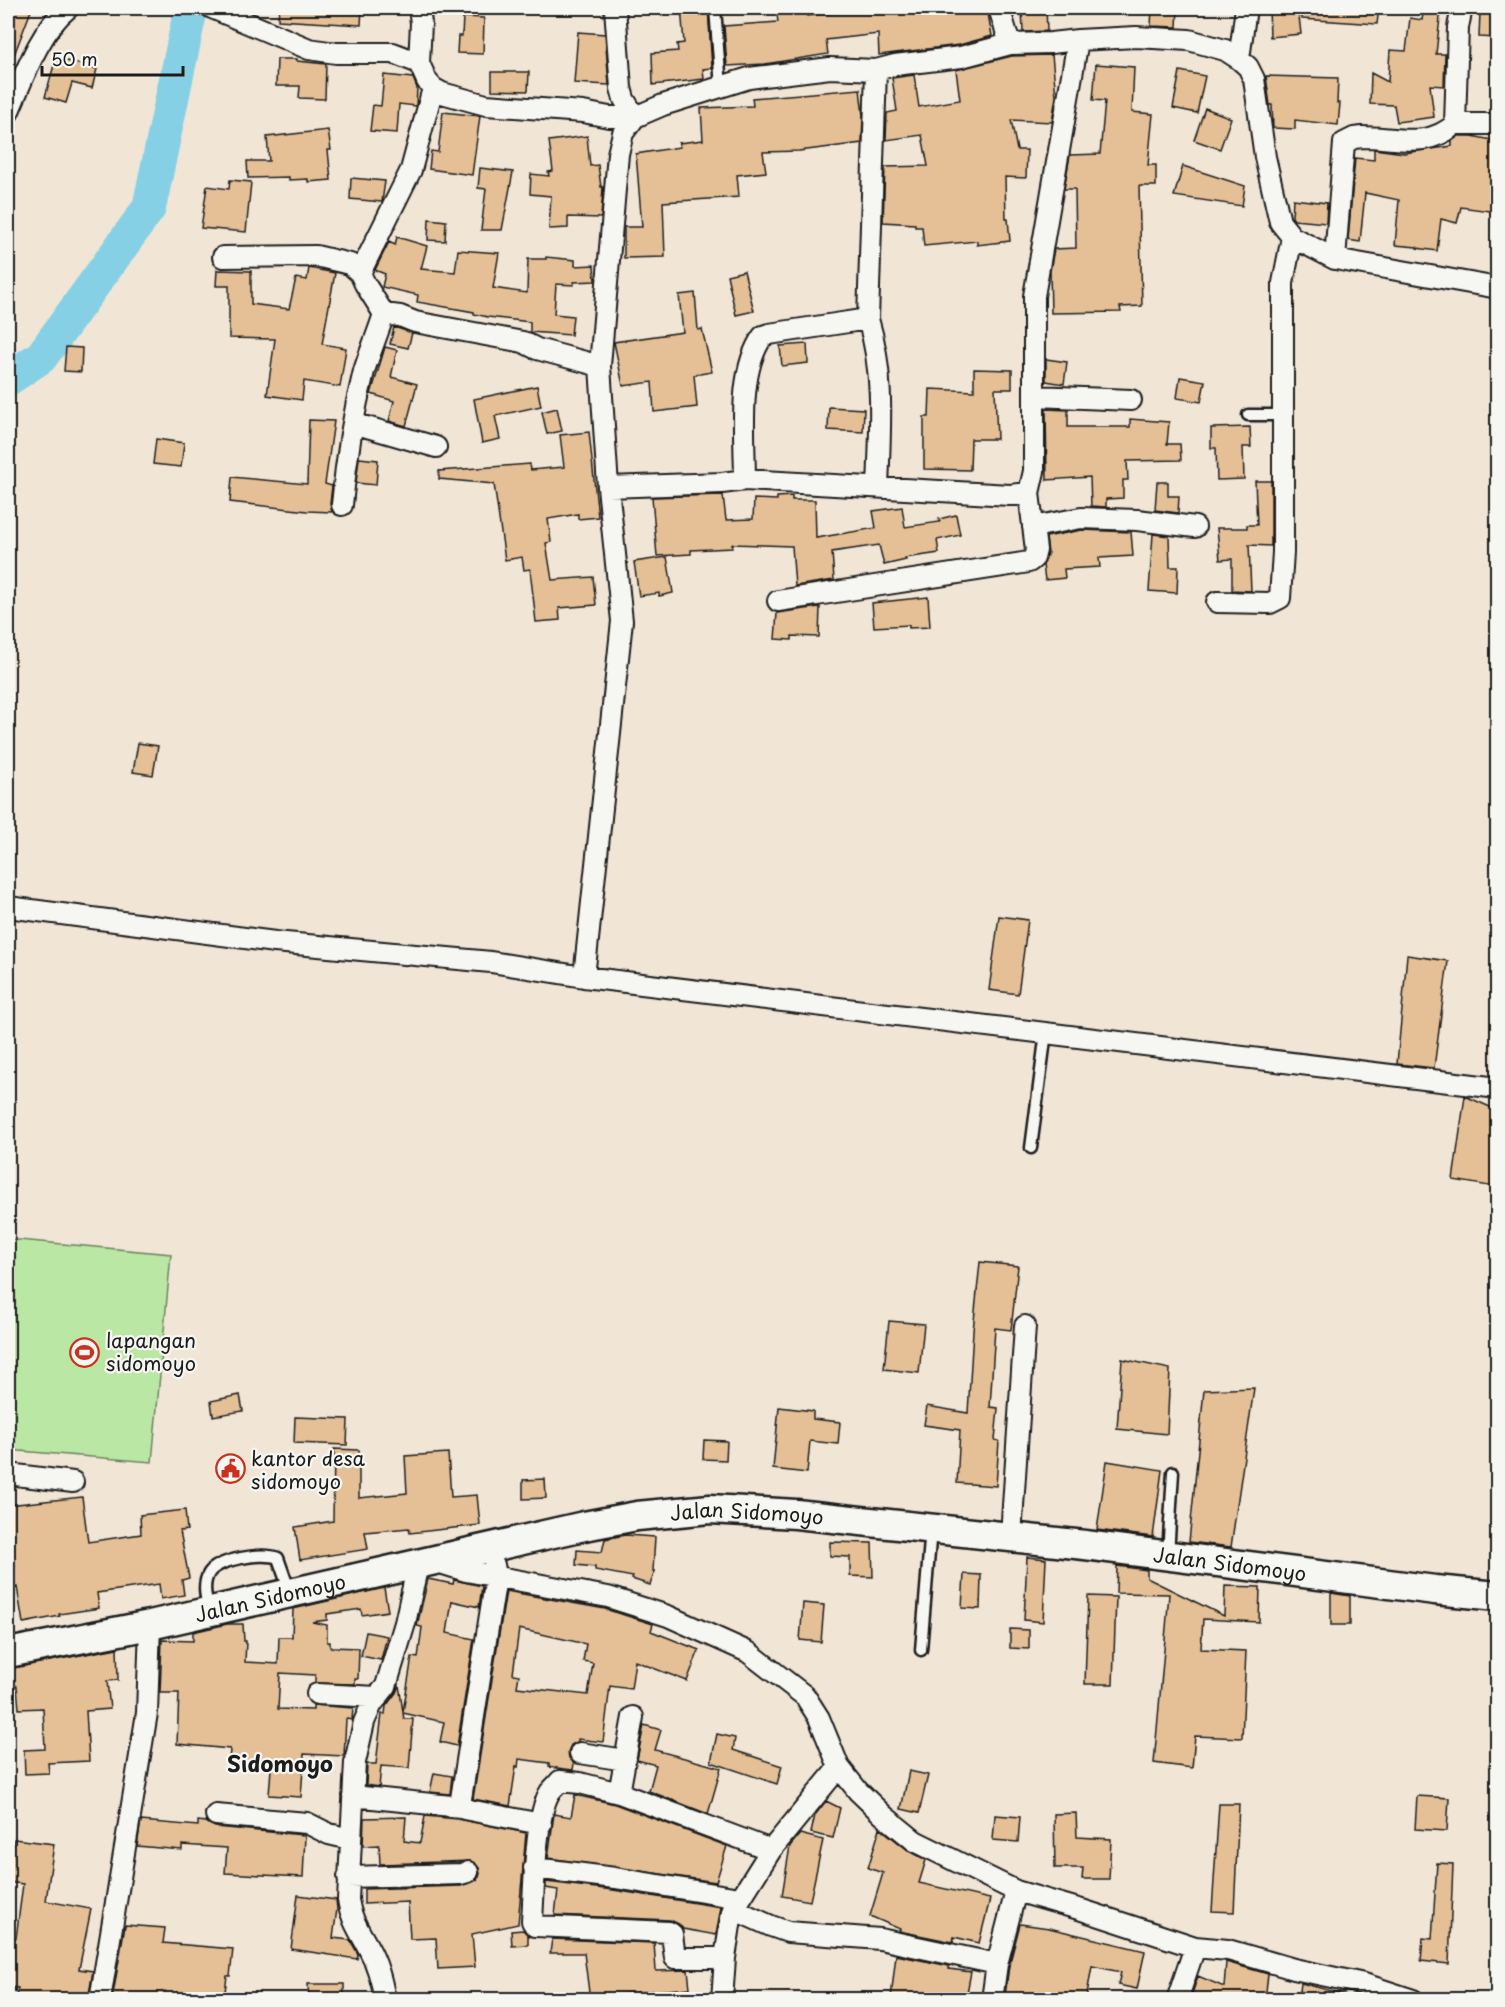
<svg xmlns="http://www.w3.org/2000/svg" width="1505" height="2007" viewBox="0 0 1505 2007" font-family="'Playpen Sans',sans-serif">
  <rect width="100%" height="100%" fill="#f1e6d6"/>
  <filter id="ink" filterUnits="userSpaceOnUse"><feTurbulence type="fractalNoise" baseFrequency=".0167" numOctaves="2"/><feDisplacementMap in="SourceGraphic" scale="12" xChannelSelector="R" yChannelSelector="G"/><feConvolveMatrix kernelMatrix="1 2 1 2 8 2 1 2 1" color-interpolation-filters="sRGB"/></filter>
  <g filter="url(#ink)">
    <path fill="#bbe7a4" stroke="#6c8260" stroke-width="1.5" d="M8 1239 171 1254 152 1462 8 1450Z"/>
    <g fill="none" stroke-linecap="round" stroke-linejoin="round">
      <path stroke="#86d0e6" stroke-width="34" d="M8 379 41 357 149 208 191 8"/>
    </g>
    <path fill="#e5c096" stroke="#1c1c1c" stroke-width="1.5" fill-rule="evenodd" d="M8 8H32L9 68H8Z
      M279 8H362L361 25 278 20Z
      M681 8H708L712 68 703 69 704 79 653 85 652 53 678 51 677 44 684 43Z
      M776 8H806L807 16 839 12 838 8H987L992 36 959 45 879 55 878 34 826 40 828 54 765 64 727 66 724 26 778 22Z
      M1022 8H1046L1047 31 1023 32Z
      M1152 8H1178L1177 27 1151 26Z
      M1269 8H1298L1301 34 1270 37Z
      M1302 8H1379L1377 24 1302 19Z
      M1424 8H1441L1436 54H1445L1444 86 1430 85 1434 117 1397 122 1394 105 1370 104 1371 73 1388 82 1390 50 1406 51 1410 18 1422 20Z
      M1480 12 1497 13V38L1479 37Z
      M463 17 484 18 483 54 457 53 458 36H462Z
      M578 32 605 34 609 85 574 83Z
      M1052 55 1056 96 1052 122 1011 120 1017 150H1027L1026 178 1005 177 1006 219H1008L1010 241 977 245V241L924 246 922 227H915V224L883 222 885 167 928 166 922 135 886 140 887 113 897 111 892 78 914 75 919 107 960 100 956 70 1012 56Z
      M56 58 97 69 92 88 72 83 66 103 45 97Z
      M277 59H297V61L326 64 325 99 299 98 300 86H276Z
      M1096 64 1134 67 1132 112 1153 114 1148 165H1156V186H1139L1142 306 1120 307 1121 312 1051 313 1050 271 1054 249 1076 248 1075 189H1064L1070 155 1100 154 1105 101 1093 100Z
      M1180 71 1205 76 1197 113 1173 108Z
      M492 72H529L528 91 492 90Z
      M384 75 413 78 417 88 416 106 399 104 397 133 370 131 373 105 381 106Z
      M1266 76 1338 78 1337 103H1340L1338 125 1295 120V129L1273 128 1272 105H1270Z
      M860 89 863 116 862 143 799 151 763 152 766 172 737 175 739 197 663 202 665 257 624 258V227H642L636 154 680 147 679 143 703 140 701 108 753 106 752 98Z
      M1205 108 1231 118 1220 149 1194 140Z
      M443 112 480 116 472 175 429 169 431 151 438 152Z
      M328 130 331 150H328L331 180 308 182V179L289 180V177L248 178 247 161H269L267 137Z
      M587 136 590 166 598 165 601 187H603L601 218 568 217V228L549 229 551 196 530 194 531 174 549 176 548 172 553 171 549 141Z
      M1459 136H1472L1497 141V212L1461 207 1457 223 1441 219 1437 251 1417 248V247L1395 245 1399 200 1365 193 1360 242 1348 240 1355 158 1374 160V149L1404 153 1452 146V141Z
      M1183 166 1245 186 1242 206 1174 196Z
      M480 168 513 172 502 230H481L486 189 478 188Z
      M351 178 385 181 382 202 350 199Z
      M230 180 251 182 246 232 201 228 207 186 229 189Z
      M1293 199 1327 203 1326 223 1294 220 1292 217Z
      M429 219 446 221 445 241 428 240Z
      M397 237 427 246 421 269 455 272 458 250 499 253 493 288 527 293 528 259H546V257L575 260V266L594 265 595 281 574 282V285L556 284 554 314 573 316 571 335 530 332V322L488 317 474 314V312L417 302 418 295 382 287 385 274 375 270 389 242 395 245Z
      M309 268 335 273 322 344 346 348 340 387 304 381 302 400 267 395 275 339 229 338V286H216L217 270 251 271V304L289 309 296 278 307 280Z
      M744 271 754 311 736 315 727 275Z
      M695 293 698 330 702 329 712 372 694 375 697 407 654 412 652 382 623 386 614 342 683 332 679 295Z
      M394 327 412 333 408 348 390 344Z
      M807 344 808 363 782 366 780 346Z
      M66 347 82 348 81 372 64 371Z
      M385 347 397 350 391 377 417 384 406 426 389 421 394 401 371 394Z
      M1046 359 1067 362 1064 384 1046 381Z
      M974 369 1012 370V389H995L997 439H971L970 470 924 469V417H929L930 389 974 391Z
      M1180 377 1205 381 1201 402 1177 398Z
      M537 386 541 406 495 416 500 439 482 443 474 399Z
      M829 407 864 409 863 432 828 430Z
      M557 408 562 431 547 434 542 412Z
      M1046 409 1068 410V427H1130V419L1169 422 1167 444H1180L1181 460 1127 461 1128 480H1123V498L1106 499V507L1091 506 1090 477 1047 480Z
      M309 420 334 421 325 484 332 486 330 504 332 512 307 511 230 502 232 477 307 484Z
      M1250 427 1251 447H1243L1244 479 1217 480 1216 448H1211V428Z
      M589 432 598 517 578 519V514L548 519 551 542 546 543 552 580 593 577 596 605 559 608 560 620 536 622 530 569 524 570 522 557 505 560 494 484 439 479V471L530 464 531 470 564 467 560 435Z
      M156 439 184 443 181 467 153 464Z
      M359 458 378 460 376 485 356 483Z
      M1255 481H1271V546L1249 545 1251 591 1232 590V559L1220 560 1217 528H1247V525H1257Z
      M1157 482H1168V496H1179L1178 513 1155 510Z
      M723 495 726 520 753 519 754 499 777 500V497L792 496V500H815L816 538 876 528 873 511 902 507 905 527 940 522 939 519 956 515 960 535 937 540 939 553 905 558 906 560 884 565 879 545 832 552 834 580 795 586 792 546 732 544V548L691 550V554L657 556 652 497Z
      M1082 530 1131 532 1133 556 1099 558 1100 567 1064 569 1065 578 1045 580 1043 565 1048 553 1046 537Z
      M1153 534 1169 536 1170 567H1178L1177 593 1149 591Z
      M667 557 673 593 659 596V593L639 596 634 562Z
      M928 597 930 627 909 628V625L874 627 872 603Z
      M820 607 819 637 792 636V640L775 639 777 613Z
      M138 743 158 746 153 775 133 772Z
      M999 916 1028 920 1018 994 989 990Z
      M1407 955 1448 961 1434 1068 1397 1064Z
      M1465 1096 1497 1110V1171L1495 1187 1453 1180Z
      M980 1262 1018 1266 1011 1330 995 1328 990 1407 998 1408 995 1440 999 1441 996 1486 957 1483 960 1430 924 1425 927 1406 968 1413 973 1331Z
      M889 1321 924 1324 919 1373 884 1369Z
      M1122 1359 1170 1369 1167 1434 1117 1429Z
      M1254 1388 1231 1547 1189 1542 1204 1390Z
      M240 1395 243 1411 213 1416 211 1401Z
      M779 1407 813 1411V1419L840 1422 838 1444 810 1441 807 1473 773 1469Z
      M295 1417 348 1419 347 1445 294 1443Z
      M704 1440 727 1441 726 1460 703 1459Z
      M334 1449 359 1450V1498L407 1493 405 1456 448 1453 451 1497 477 1495 480 1525 410 1533 409 1528 365 1532 368 1549 300 1560 295 1527 333 1521Z
      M1107 1461 1162 1470 1153 1537 1097 1530Z
      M545 1479 546 1498 523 1499V1480Z
      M82 1497 88 1542 141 1534 140 1515 185 1510 187 1530 180 1531 189 1578 182 1580 184 1595 161 1599 159 1584 97 1593 99 1608 59 1614 60 1616 23 1623 17 1587 14 1588 8 1551 12 1550 8 1505Z
      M625 1535 655 1537 653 1571H655L650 1585 632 1579 633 1577 595 1570V1567L576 1565 577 1550 602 1552 605 1539Z
      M830 1542 872 1543 873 1577 850 1576V1557L830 1556Z
      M1027 1557 1046 1559 1043 1622 1024 1620Z
      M1117 1566 1147 1570V1578L1224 1616 1225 1586 1260 1587 1259 1622 1203 1619 1201 1649 1246 1651 1242 1738 1195 1736 1192 1768 1154 1763 1169 1594 1116 1593Z
      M964 1574 981 1575 980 1609 962 1608Z
      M428 1579 453 1584 454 1580 482 1586 479 1607 452 1601 447 1633 474 1639 457 1746 440 1742 444 1722 403 1713 404 1719H413L409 1768 381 1766 379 1787 366 1785 367 1764H376L382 1714H385L386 1706 396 1693 399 1685 403 1712 412 1657 418 1658 422 1627 417 1626Z
      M384 1588 388 1611 362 1615 361 1609 327 1614V1620L312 1622 327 1625V1642H330V1647L359 1648 358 1679H355V1684L315 1683V1675L280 1673 278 1709 313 1710V1705L353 1708 352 1720 346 1719 344 1756 304 1754 301 1797 269 1795 271 1769 259 1765 229 1762 230 1749 177 1744 179 1693H160L162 1640 193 1641V1632L227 1624H243L244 1641H246L245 1662 278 1664 279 1637H292L293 1609Z
      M506 1591 605 1609 653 1624 651 1631 699 1650 687 1681 635 1661 631 1689 610 1686 603 1742 578 1739V1742L571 1745 568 1752 569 1758 574 1763 573 1770 549 1767V1763L519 1759 518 1767 516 1766 510 1806 473 1799ZM519 1629 586 1644 583 1661 593 1663 588 1695 517 1687 519 1675 513 1674Z
      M1331 1593 1350 1596V1625H1331Z
      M1088 1596 1116 1597 1113 1684H1085Z
      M803 1603 824 1605 821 1642 800 1640Z
      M1010 1629 1029 1630V1649L1010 1648Z
      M366 1632 387 1636 381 1660 361 1656Z
      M117 1648 118 1680 107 1681 110 1709 86 1711 89 1761 48 1763 49 1773 25 1774 24 1750 45 1749 43 1708 19 1709 17 1686H8V1669Z
      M644 1725 661 1730 655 1750 721 1768 708 1814 649 1791 656 1765 637 1760Z
      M717 1734 735 1738 733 1750 782 1766 777 1784 711 1762Z
      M909 1771 928 1775 919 1813 901 1809Z
      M434 1773 452 1776 450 1794 430 1792Z
      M575 1795 615 1804 727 1846 716 1882 548 1858 554 1814 571 1817Z
      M1417 1796 1449 1798 1447 1831 1415 1829Z
      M826 1801 840 1808 833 1838 811 1833 815 1815Z
      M1219 1804H1239L1234 1912 1212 1911Z
      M1076 1813 1077 1837 1111 1839 1109 1879H1082L1083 1868H1055L1054 1814Z
      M995 1815 1020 1817 1018 1842 993 1840Z
      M425 1816 458 1819 526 1833 518 1924 472 1934 475 1967 438 1969 436 1938 410 1939 408 1902 364 1904V1889L461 1886 477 1880 480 1874 479 1868 471 1861 380 1864 379 1845 363 1846 364 1818 406 1817 404 1841 420 1843Z
      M141 1821 198 1826V1821L206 1822 215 1827 304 1835 305 1836 303 1877 225 1873 227 1848 182 1845V1850L137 1846Z
      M880 1828 908 1850 926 1860 919 1883 990 1899 979 1943 954 1937 953 1942 899 1931 900 1929 870 1916 883 1873 868 1868Z
      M800 1834 823 1840 810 1901 782 1896 790 1846Z
      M14 1839 54 1844 46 1901 91 1909 79 1969 93 1971 88 2000H15L18 1988 8 1987 10 1956 8 1955V1936L16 1938 23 1884 8 1882Z
      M1437 1863 1453 1864 1449 1964 1421 1961 1423 1938 1432 1939Z
      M546 1882 613 1890 721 1907 716 1935 683 1929 679 1924 670 1920 555 1915 558 1890 546 1888Z
      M298 1895 336 1900 337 1909 333 1938 350 1940 358 1954 357 1959 291 1949Z
      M1020 1924 1049 1928 1145 1951 1137 1989 1118 1985 1121 1972 1092 1966 1086 2000H1022L1005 1996 1009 1966Z
      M125 1925 165 1928 163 1943 233 1949 230 1976H227L224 2000H112Z
      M523 1930 528 1935V1945L512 1946 511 1931Z
      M552 1939 654 1943 656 1971 688 1970 690 1988 622 1994V2000H590L584 1953H550Z
      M896 1955 949 1966V1969L971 1972 966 1998 952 1994 951 2000H899L891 1998Z
      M1226 1962 1268 1974 1265 2000H1190L1198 1976 1224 1987Z
      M1301 1983 1347 1995V2000H1299Z
      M308 1984H344V2000H309Z"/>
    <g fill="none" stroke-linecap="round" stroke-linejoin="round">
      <defs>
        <path id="lane" d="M715 8 721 87
          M1248 415H1283
          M1031 1148 1046 1032
          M1168 1555 1173 1472
          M209 1611C206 1599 202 1584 209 1573 218 1559 263 1552 278 1558L290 1592
          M921 1650 931 1528"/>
        <path id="street" d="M212 8 309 49 336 53H393L419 63 427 81 433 88 442 93 486 105 583 112 609 117H635
          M615 8 621 88 624 99 635 117
          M999 8 1010 44
          M1239 59 1246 8
          M419 63 421 23 419 8
          M8 113C23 79 39 31 68 8
          M1455 124H1498
          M223 257 316 256 350 264 360 273 365 284 384 314 400 316 415 322 523 342 537 349 600 366
          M1335 259 1344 143 1354 138 1362 137C1396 137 1428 149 1455 124L1458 27 1462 8
          M360 273 411 170 433 88
          M868 319C885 374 880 431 878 487
          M1035 396 1131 400
          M353 423 436 447
          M745 480C745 437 737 372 763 336L769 334 868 319 876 70
          M608 487 722 483 745 480 1010 495 1029 493 1034 471V296L1078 40
          M342 505C346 460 353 415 364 371 370 352 378 333 384 314
          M1033 527 1081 518 1137 520 1195 527
          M778 601 1029 562 1034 558 1036 550 1029 493
          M1217 602 1270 603 1280 598 1283 552V283L1292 237
          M8 907 275 942 491 962 584 977 1498 1088
          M584 977 622 621 608 487 600 366 618 154 623 133 635 117 663 105 749 78 830 68 876 70 895 65 961 57 1010 44 1051 43 1078 40 1136 37 1189 40 1225 50 1239 59 1248 67 1254 79 1265 157 1280 222 1292 237 1335 259 1498 288
          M8 1474 73 1482
          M1011 1536 1025 1326
          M434 1561 466 1571 608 1597 668 1616 748 1652 805 1696 819 1718 839 1767 858 1791 883 1815 915 1841 1016 1891 1082 1910 1195 1947 1228 1950 1294 1969 1364 1984 1413 2000
          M494 1565 496 1577 460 1805 464 1809 541 1824
          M317 1694 378 1697
          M580 1753 625 1760
          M619 1793 633 1717
          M353 1796 461 1807
          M216 1815 307 1823 329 1834 350 1839
          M534 1868 615 1878 740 1898
          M348 1877 461 1874 468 1872
          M733 1909 771 1926 788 1932 880 1939 997 1964
          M725 1958H675L672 1934 669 1932 535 1926 532 1921C534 1892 535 1815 550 1792 553 1788 557 1785 560 1781L580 1783 619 1793 771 1850
          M100 2000 147 1713 150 1625
          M385 2000C382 1982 378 1965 369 1949 360 1932 351 1920 348 1900L355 1762 364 1722 372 1704 386 1686 405 1623 418 1564
          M722 2000 725 1958 732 1912 771 1850 839 1767
          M992 2000 997 1964 1016 1891
          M1177 2000 1195 1947"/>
        <g id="secondary">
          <path id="s1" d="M8 1653 150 1625 584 1526 637 1516 710 1509 796 1514 1085 1545 1435 1590 1498 1596"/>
        </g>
      </defs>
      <use href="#lane" stroke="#1c1c1c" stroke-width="15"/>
      <use href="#street" stroke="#1c1c1c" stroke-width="24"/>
      <use href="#secondary" stroke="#1c1c1c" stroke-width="33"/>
      <use href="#lane" stroke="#f6f6f2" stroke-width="10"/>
      <use href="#street" stroke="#f6f6f2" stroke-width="20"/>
      <use href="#secondary" stroke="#f6f6f2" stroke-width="28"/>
    </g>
  </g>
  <defs>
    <symbol id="stadium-ring" viewBox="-11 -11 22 22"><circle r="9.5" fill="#f6f6f2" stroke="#c8321e" stroke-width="1.5"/><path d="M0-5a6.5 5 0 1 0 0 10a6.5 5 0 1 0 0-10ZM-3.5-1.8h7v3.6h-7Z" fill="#c8321e"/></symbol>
    <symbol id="civic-ring" viewBox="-11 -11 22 22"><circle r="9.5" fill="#f6f6f2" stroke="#c8321e" stroke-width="1.5"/><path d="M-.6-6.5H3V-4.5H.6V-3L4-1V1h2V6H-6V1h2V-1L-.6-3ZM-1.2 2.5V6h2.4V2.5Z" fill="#c8321e"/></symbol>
  </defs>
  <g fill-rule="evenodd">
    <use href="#stadium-ring" x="68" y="1336" width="33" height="33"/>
    <use href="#civic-ring" x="214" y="1452" width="33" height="33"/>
  </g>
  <g text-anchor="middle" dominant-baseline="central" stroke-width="4.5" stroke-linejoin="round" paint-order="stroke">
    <g font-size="20" fill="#1c1c1c" stroke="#f6f6f2" text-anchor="start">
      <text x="106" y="1340">lapangan<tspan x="106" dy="23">sidomoyo</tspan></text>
      <text x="251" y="1458">kantor desa<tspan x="251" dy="23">sidomoyo</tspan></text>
    </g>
    <g font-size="20" fill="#1c1c1c" stroke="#f6f6f2">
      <text stroke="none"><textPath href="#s1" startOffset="754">Jalan Sidomoyo</textPath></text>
      <text stroke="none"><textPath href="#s1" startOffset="1240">Jalan Sidomoyo</textPath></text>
      <text stroke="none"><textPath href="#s1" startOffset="268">Jalan Sidomoyo</textPath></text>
    </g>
    <g font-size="22" font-weight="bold" fill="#1c1c1c" stroke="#f6f6f2">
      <text x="280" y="1762">Sidomoyo</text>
    </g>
  </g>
  <rect width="1505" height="2007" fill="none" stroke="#f6f6f2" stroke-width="30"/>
  <rect x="15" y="15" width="1475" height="1977" fill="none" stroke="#1c1c1c" stroke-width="2" filter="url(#ink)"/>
  <path d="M42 66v9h141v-9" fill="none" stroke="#1c1c1c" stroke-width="3"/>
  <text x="51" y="66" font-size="18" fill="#1c1c1c" stroke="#f6f6f2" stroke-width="4.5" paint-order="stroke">50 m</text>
</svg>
